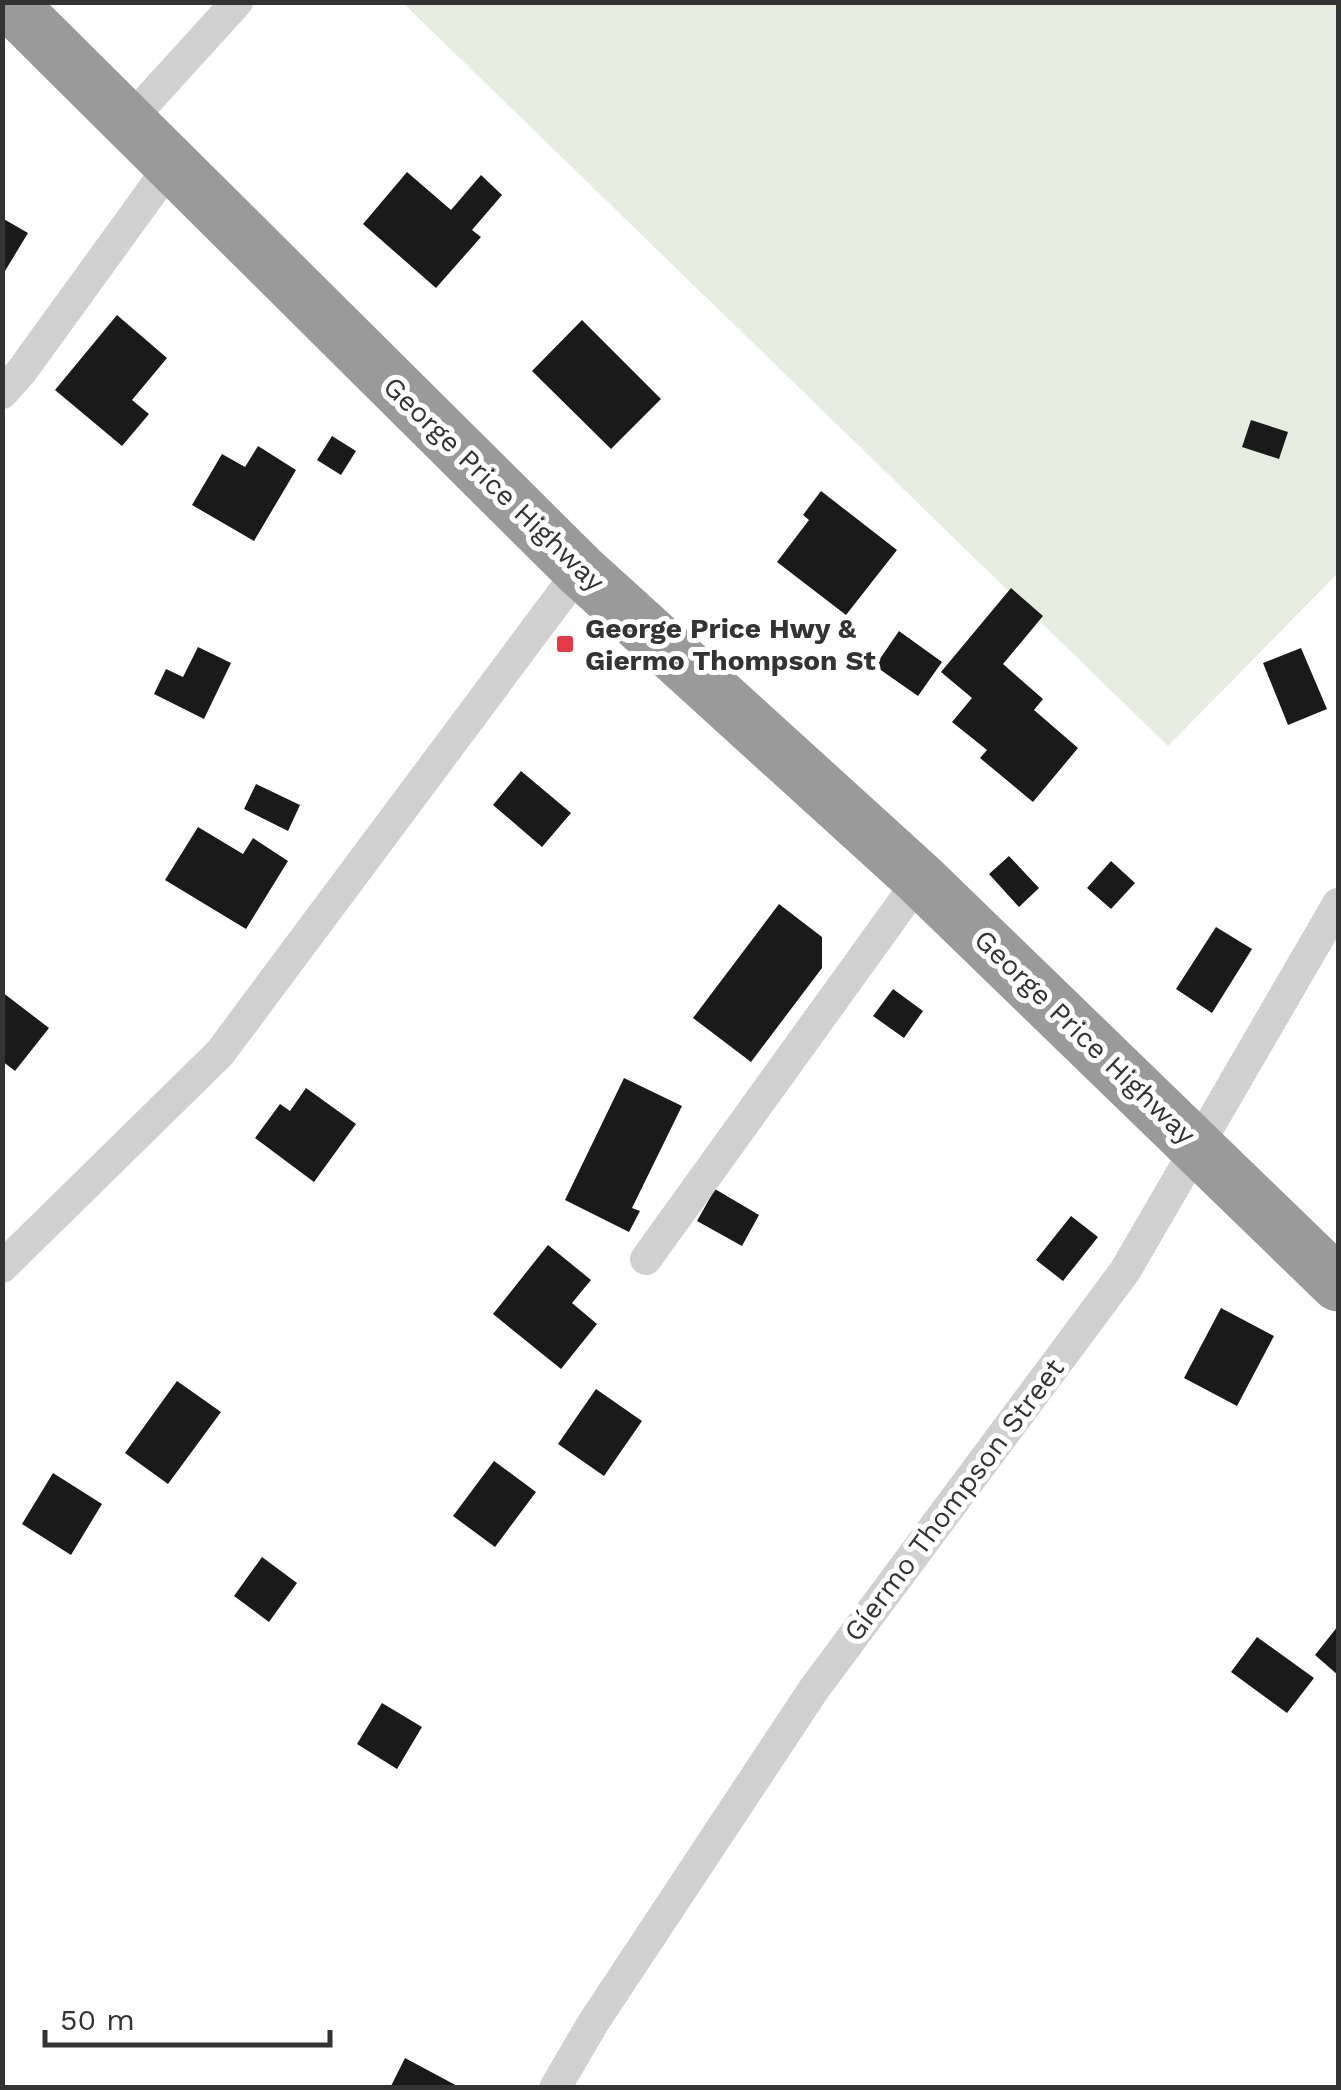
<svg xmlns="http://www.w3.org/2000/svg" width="1341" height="2090" viewBox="0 0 1341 2090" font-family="'Work Sans',sans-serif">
  <rect width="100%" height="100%" fill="#fff"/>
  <path fill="#e6ecdf" d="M403 3H1338V573L1168 746Z"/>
  <path fill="#1a1a1a" d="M407 172 451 210 481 175 502 195 472 230 481 237 436 288 363 224Z
    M2 218 28 233 2 276Z
    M117 315 167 358 132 400 149 414 122 446 55 390Z
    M582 320 661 399 611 449 532 371Z
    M1251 420 1288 432 1279 459 1242 447Z
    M332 436 356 451 341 475 317 460Z
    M258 446 296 470 254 541 192 505 222 454 245 467Z
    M821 491 897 550 846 615 777 562 809 520 803 515Z
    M1011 588 1043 616 1003 664 1043 699 1034 710 1078 748 1033 802 980 758 987 750 952 722 972 698 941 672Z
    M899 631 942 662 918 696 875 666Z
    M198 647 231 663 204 719 154 694 166 669 183 677Z
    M1301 648 1327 709 1288 725 1263 663Z
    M521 771 571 813 542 847 493 805Z
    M256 784 300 805 288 831 244 809Z
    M198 827 243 854 253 838 288 861 246 929 165 880Z
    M1009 856 1039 888 1019 907 989 874Z
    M1111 861 1135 883 1111 909 1087 888Z
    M779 904 822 937V968L751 1062 693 1018Z
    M1216 927 1252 949 1212 1013 1176 989Z
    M893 989 923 1011 904 1038 873 1016Z
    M2 992 49 1028 15 1071 2 1061Z
    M624 1078 682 1106 632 1208 640 1211 629 1232 565 1200Z
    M306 1088 356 1124 314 1182 255 1138 280 1104 290 1111Z
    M715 1189 759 1215 742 1246 697 1221Z
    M1071 1216 1098 1237 1063 1281 1036 1260Z
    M548 1245 591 1280 572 1303 597 1324 561 1369 493 1314Z
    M1221 1308 1274 1336 1237 1406 1184 1378Z
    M177 1381 221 1412 168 1484 125 1453Z
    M596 1389 642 1421 604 1476 558 1444Z
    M494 1461 536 1492 495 1547 453 1516Z
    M53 1473 102 1504 71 1555 22 1524Z
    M262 1557 297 1583 269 1622 234 1596Z
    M1338 1626V1675L1315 1655Z
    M1257 1637 1314 1678 1287 1713 1231 1672Z
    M382 1703 422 1727 397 1769 357 1744Z
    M405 2058 461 2088H390Z"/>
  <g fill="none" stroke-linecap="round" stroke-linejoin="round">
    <path stroke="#d0d0d0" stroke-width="32" d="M127 123 237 2
      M2 393 21 372 171 165
      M646 1259 920 879
      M2 1267 220 1053 580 570
      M555 2088 593 2023 814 1689 1125 1271 1338 904"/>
    <path stroke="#9a9a9a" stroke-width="55" d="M8 2 580 570 920 879 1338 1284"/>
  </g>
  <rect fill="#e63946" stroke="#fff" stroke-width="4" x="555" y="634" width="20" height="20" rx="5"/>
  <g text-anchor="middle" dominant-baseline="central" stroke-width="10" stroke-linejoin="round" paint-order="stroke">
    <g font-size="28" fill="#333" stroke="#fff">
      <text transform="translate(494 484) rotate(44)">George Price Highway</text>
      <text transform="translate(1085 1037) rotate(44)">George Price Highway</text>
      <text transform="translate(954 1500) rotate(-53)">Gíermo Thompson Street</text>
    </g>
    <g font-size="28" font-weight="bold" fill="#333" stroke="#fff" text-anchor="start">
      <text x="585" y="628">George Price Hwy &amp;<tspan x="585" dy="32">Giermo Thompson St</tspan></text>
    </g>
  </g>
  <rect width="1341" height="2090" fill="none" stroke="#333333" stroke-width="10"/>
  <path d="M45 2030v15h285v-15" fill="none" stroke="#333333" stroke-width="5"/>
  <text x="60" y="2030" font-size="30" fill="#333333" stroke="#ffffff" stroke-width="8" paint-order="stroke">50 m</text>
</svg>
